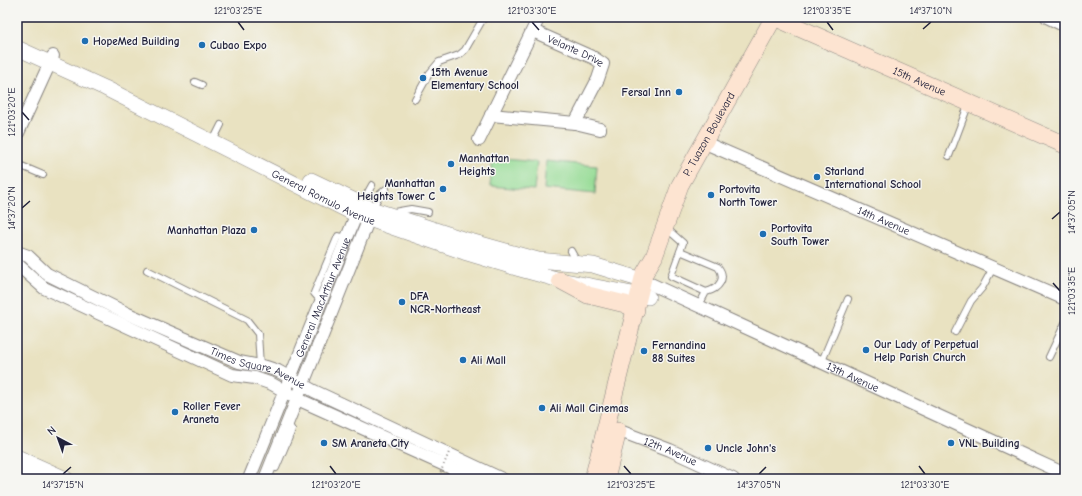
<svg xmlns="http://www.w3.org/2000/svg" width="1082" height="496" viewBox="0 0 1082 496" font-family="'Comic Neue',sans-serif">
  <rect width="100%" height="100%" fill="#f6f6f2"/>
  <filter id="ink" filterUnits="userSpaceOnUse"><feTurbulence type="fractalNoise" baseFrequency=".025" numOctaves="2"/><feDisplacementMap in="SourceGraphic" scale="8" xChannelSelector="R" yChannelSelector="G"/><feConvolveMatrix kernelMatrix="1 2 1 2 8 2 1 2 1" color-interpolation-filters="sRGB"/></filter>
  <filter id="wash" filterUnits="userSpaceOnUse"><feTurbulence type="fractalNoise" baseFrequency=".012" numOctaves="4" result="noise"/><feDisplacementMap in="SourceGraphic" scale="16" xChannelSelector="R" yChannelSelector="G"/><feGaussianBlur stdDeviation="0.9" result="paint"/><feColorMatrix in="noise" values="0 0 0 0 0 0 0 0 0 0 0 0 0 0 0 0 0 1.4 0 .05"/><feComposite in="paint" operator="in"/></filter>
  <g filter="url(#wash)">
    <rect width="100%" height="100%" fill="#e9e2c1"/>
    <path fill="#96dc95" stroke="#5c7f68" d="M493 158 537 162 534 190 490 186Z
      M546 161 597 166 595 194 544 189Z"/>
  </g>
  <g filter="url(#ink)">
    <g fill="none" stroke-linecap="round" stroke-linejoin="round">
      <defs>
        <path id="service" d="M195 82 202 85
          M415 99 429 74 439 62 459 55 465 50 484 17
          M213 141 221 125
          M949 156 969 103
          M17 164 43 175
          M362 203 372 185
          M372 209 380 194 386 189
          M394 212 411 209 428 212
          M665 227 683 243 671 276 706 292 698 307
          M571 251 577 262
          M680 251 718 267C727 278 719 289 706 292
          M147 270 247 320 258 334 260 366
          M321 301 314 293 338 236 347 238
          M955 332 971 301 982 288 993 268
          M1049 357 1065 323
          M822 361 848 299
          M276 468 292 430 288 424"/>
        <g id="minor">
          <path d="M1047 17 1065 26"/>
          <path id="s1" d="M533 31 594 58 603 64 598 79 575 123"/>
          <path d="M491 115 575 123 600 129"/>
          <path d="M17 135 53 56"/>
          <path d="M479 140 539 17"/>
          <path id="s2" d="M703 142 1065 299"/>
          <path id="s3" d="M17 252 28 256 47 274 128 314 239 362 266 367 278 371 314 391 502 479"/>
          <path d="M17 264 44 288 232 375 255 378 272 384 302 401 476 479"/>
          <path id="s4" d="M642 280 1065 474"/>
          <path id="s5" d="M612 428 670 450 733 479"/>
          <path id="s6" d="M249 479 359 208"/>
          <path d="M265 479 372 211"/>
        </g>
        <g id="tertiary">
          <path id="s7" d="M17 48 105 88 357 215 464 252 520 269 560 280 648 297"/>
          <path d="M311 180 372 209 463 239 538 260 593 265 642 280"/>
          <path d="M17 457 66 479"/>
          <path d="M17 472 34 479"/>
        </g>
        <g id="secondary">
          <path id="s8" d="M774 17 1065 145"/>
          <path d="M560 280 588 295 625 304 636 310"/>
          <path id="s9" d="M593 479 644 274 654 257 680 185 774 17"/>
          <path d="M606 479 618 431"/>
        </g>
      </defs>
      <use href="#service" stroke="#86827e" stroke-width="8"/>
      <use href="#minor" stroke="#86827e" stroke-width="14"/>
      <use href="#tertiary" stroke="#86827e" stroke-width="16"/>
      <use href="#secondary" stroke="#86827e" stroke-width="18"/>
      <use href="#service" stroke="#fff" stroke-width="6"/>
      <use href="#minor" stroke="#fff" stroke-width="12"/>
      <use href="#tertiary" stroke="#fff" stroke-width="15"/>
      <use href="#secondary" stroke="#fde4d1" stroke-width="17"/>
      <path stroke="#86827e" stroke-width="2" stroke-dasharray="1 3" stroke-linecap="butt" d="M439 476 450 450"/>
    </g>
  </g>
  <path fill="none" stroke="#22223b" stroke-width="1.5" d="M238 22 244 30M532 22 539 30M827 22 833 30M923 29 931 22M22 112 29 120M22 208 30 201M1052 219 1060 212M1053 283 1060 291M330 466 336 474M624 466 631 474M919 466 925 474M63 474 71 467M759 474 766 467"/>
  <g fill="#1f6fb2" stroke="#f6f6f2" stroke-width="1.5">
    <circle cx="85" cy="41" r="4"/>
    <circle cx="202" cy="45" r="4"/>
    <circle cx="423" cy="78" r="4"/>
    <circle cx="679" cy="92" r="4"/>
    <circle cx="451" cy="164" r="4"/>
    <circle cx="817" cy="177" r="4"/>
    <circle cx="443" cy="189" r="4"/>
    <circle cx="711" cy="195" r="4"/>
    <circle cx="254" cy="230" r="4"/>
    <circle cx="763" cy="234" r="4"/>
    <circle cx="402" cy="302" r="4"/>
    <circle cx="866" cy="350" r="4"/>
    <circle cx="644" cy="351" r="4"/>
    <circle cx="463" cy="360" r="4"/>
    <circle cx="542" cy="408" r="4"/>
    <circle cx="175" cy="412" r="4"/>
    <circle cx="324" cy="443" r="4"/>
    <circle cx="951" cy="443" r="4"/>
    <circle cx="708" cy="448" r="4"/>
  </g>
  <g text-anchor="middle" dominant-baseline="central" stroke-width="3" stroke-linejoin="round" paint-order="stroke">
    <g font-size="11" font-weight="bold" fill="#22223b" stroke="#f6f6f2" text-anchor="start">
      <text x="93" y="41">HopeMed Building</text>
      <text x="210" y="45">Cubao Expo</text>
      <text x="431" y="72">15th Avenue<tspan x="431" dy="13">Elementary School</tspan></text>
      <text x="671" y="92" text-anchor="end">Fersal Inn</text>
      <text x="459" y="158">Manhattan<tspan x="459" dy="13">Heights</tspan></text>
      <text x="825" y="171">Starland<tspan x="825" dy="13">International School</tspan></text>
      <text x="435" y="183" text-anchor="end">Manhattan<tspan x="435" dy="13">Heights Tower C</tspan></text>
      <text x="719" y="189">Portovita<tspan x="719" dy="13">North Tower</tspan></text>
      <text x="771" y="228">Portovita<tspan x="771" dy="13">South Tower</tspan></text>
      <text x="246" y="230" text-anchor="end">Manhattan Plaza</text>
      <text x="410" y="296">DFA<tspan x="410" dy="13">NCR-Northeast</tspan></text>
      <text x="874" y="344">Our Lady of Perpetual<tspan x="874" dy="13">Help Parish Church</tspan></text>
      <text x="652" y="345">Fernandina<tspan x="652" dy="13">88 Suites</tspan></text>
      <text x="471" y="360">Ali Mall</text>
      <text x="183" y="406">Roller Fever<tspan x="183" dy="13">Araneta</tspan></text>
      <text x="550" y="408">Ali Mall Cinemas</text>
      <text x="332" y="443">SM Araneta City</text>
      <text x="959" y="443">VNL Building</text>
      <text x="716" y="448">Uncle John's</text>
    </g>
    <g font-size="11" fill="#22223b" stroke="#f6f6f2">
      <text stroke="none"><textPath href="#s1" startOffset="47">Velante Drive</textPath></text>
      <text stroke="none"><textPath href="#s8" startOffset="159">15th Avenue</textPath></text>
      <text stroke="none"><textPath href="#s9" startOffset="366">P. Tuazon Boulevard</textPath></text>
      <text stroke="none"><textPath href="#s7" startOffset="341">General Romulo Avenue</textPath></text>
      <text stroke="none"><textPath href="#s2" startOffset="197">14th Avenue</textPath></text>
      <text stroke="none"><textPath href="#s6" startOffset="196">General MacArthur Avenue</textPath></text>
      <text stroke="none"><textPath href="#s3" startOffset="269">Times Square Avenue</textPath></text>
      <text stroke="none"><textPath href="#s4" startOffset="232">13th Avenue</textPath></text>
      <text stroke="none"><textPath href="#s5" startOffset="63">12th Avenue</textPath></text>
    </g>
  </g>
  <rect width="1082" height="496" fill="none" stroke="#f6f6f2" stroke-width="44"/>
  <g transform="translate(58 438) rotate(319)" stroke="#f6f6f2" stroke-width="3" paint-order="stroke">
  <path d="M0-3L7 15L0 10L-7 15Z" fill="#22223b"/>
  <text y="-6" font-size="11" font-weight="bold" text-anchor="middle" fill="#22223b">N</text>
  </g>
  <rect x="22" y="22" width="1038" height="452" fill="none" stroke="#22223b" stroke-width="1.5"/>
  <g font-size="10" text-anchor="middle" fill="#22223b">
    <text x="238" y="14">121°03'25"E</text>
    <text x="532" y="14">121°03'30"E</text>
    <text x="827" y="14">121°03'35"E</text>
    <text x="931" y="14">14°37'10"N</text>
    <text transform="translate(11 112) rotate(-90)" y="4">121°03'20"E</text>
    <text transform="translate(11 208) rotate(-90)" y="4">14°37'20"N</text>
    <text transform="translate(1071 212) rotate(-90)" y="4">14°37'05"N</text>
    <text transform="translate(1071 291) rotate(-90)" y="4">121°03'35"E</text>
    <text x="63" y="488">14°37'15"N</text>
    <text x="336" y="488">121°03'20"E</text>
    <text x="631" y="488">121°03'25"E</text>
    <text x="759" y="488">14°37'05"N</text>
    <text x="925" y="488">121°03'30"E</text>
  </g>
</svg>
